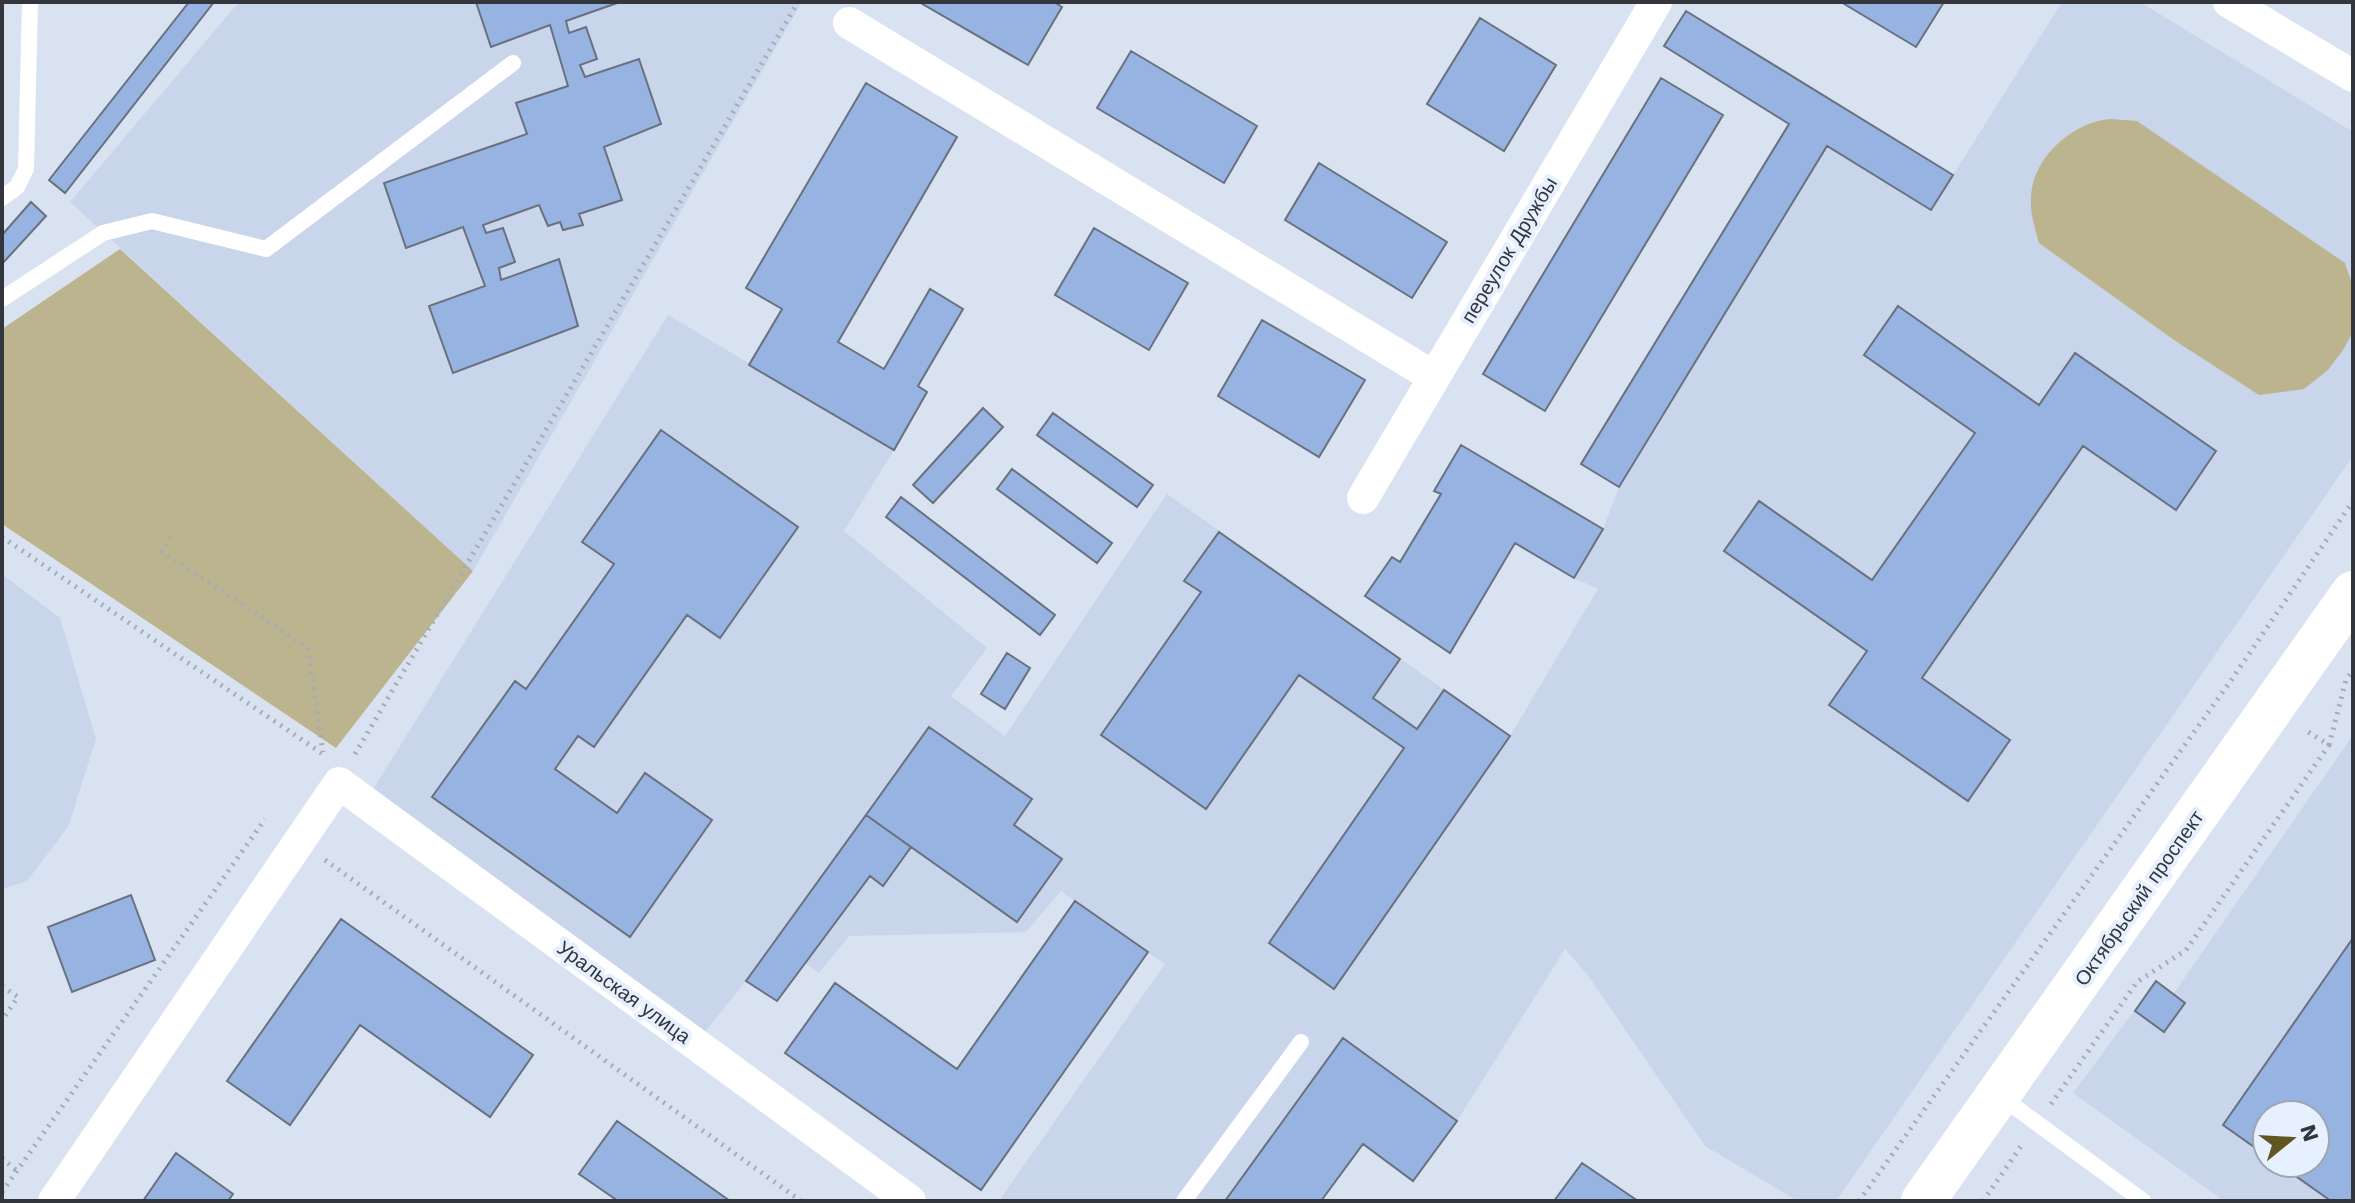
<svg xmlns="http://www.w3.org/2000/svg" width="2355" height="1203" viewBox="0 0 2355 1203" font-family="'Work Sans',sans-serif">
  <rect width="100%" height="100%" fill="#d9e2f1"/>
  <path fill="#c9d5ea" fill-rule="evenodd" d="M239 2H802L473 571 70 202Z
    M2062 2H2140L2353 132V456L1836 1201H1798L1705 1146 1587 974 1565 949 1457 1121 1413 1181 1363 1145 1321 1201H1006L1001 1198 1165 964 1061 891 1026 932 849 936 819 973 805 963 746 981 695 1044 367 799 668 315 894 450 844 531 987 648 951 696 1005 736 1167 494 1510 736 1598 589 1574 578 1603 529 1619 487 1827 146 1931 210Z
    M2 574 60 618 96 739 68 827 27 881 2 889Z
    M2353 735V1201H2224L2073 1093 2156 981 2174 993ZM2267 1115H2315V1163H2267Z"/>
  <path fill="#bcb48f" d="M2110 119 2137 121 2345 263 2353 287V332L2343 350 2328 370 2304 389 2259 395 2174 340 2039 243C2035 228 2030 214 2031 199 2031 158 2073 122 2110 119Z
    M120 249 473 571 336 748 2 524V329Z"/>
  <path fill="#97b3e1" stroke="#69717e" stroke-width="2" d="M189 2H214L65 193 49 180Z
    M476 2H620L566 21 569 33 586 27 597 59 580 65 585 77 639 59 661 124 604 147 622 200 579 214 583 225 563 230 560 222 548 226 539 205 483 225 486 233 503 228 515 262 499 268 501 280 559 259 578 326 453 373 429 306 485 286 463 227 406 248 384 183 527 134 516 103 568 86 550 25 491 47Z
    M919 2H1054L1062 7 1028 65Z
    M1841 2H1944L1916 47Z
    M1686 11 1953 175 1931 210 1827 146 1619 487 1581 464 1789 124 1664 46Z
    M1480 18 1556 65 1504 151 1427 104Z
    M1131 51 1257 126 1224 183 1097 108Z
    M1661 78 1723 115 1545 411 1483 374Z
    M866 83 957 137 838 342 884 369 930 289 963 309 918 386 927 392 894 450 749 365 782 309 746 288Z
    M1319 163 1447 242 1412 298 1285 220Z
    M31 202 46 216 2 264V235Z
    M1094 228 1188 283 1149 350 1055 295Z
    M1898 306 2039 405 2075 353 2216 451 2176 510 2083 446 1922 678 2010 740 1968 801 1829 705 1867 651 1724 551 1759 501 1872 580 1975 433 1864 355Z
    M1262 320 1365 380 1319 457 1218 396Z
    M983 408 1003 427 933 503 913 485Z
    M1053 413 1153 485 1137 507 1037 435Z
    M661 430 798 527 720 638 687 615 594 747 578 736 555 769 617 813 645 773 712 820 630 937 432 797 515 681 526 689 614 564 582 542Z
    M1461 445 1603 529 1574 578 1515 543 1450 653 1365 596 1392 557 1400 562 1441 494 1434 491Z
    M1012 469 1112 543 1097 563 997 489Z
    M901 497 1055 615 1040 635 886 517Z
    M1219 532 1400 659 1373 698 1417 729 1444 690 1510 736 1334 989 1269 943 1404 748 1299 675 1206 809 1101 735 1201 592 1184 581Z
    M1007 653 1030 668 1005 709 981 694Z
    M929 727 1032 799 1014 825 1062 859 1017 922 866 815Z
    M866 815 911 847 883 886 870 876 777 1001 746 981Z
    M131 895 155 960 72 992 48 927Z
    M1075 901 1148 952 981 1190 785 1053 835 983 957 1069Z
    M341 919 533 1055 490 1117 360 1025 290 1125 227 1081Z
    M2353 938V1201H2331L2277 1163H2315V1115H2267V1156L2223 1125Z
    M2156 981 2185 1003 2164 1032 2135 1011Z
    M1343 1038 1457 1121 1413 1181 1363 1144 1321 1201H1225Z
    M617 1121 730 1201H618L579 1174Z
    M176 1153 233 1194 228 1201H143Z
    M1582 1163 1638 1201H1554Z"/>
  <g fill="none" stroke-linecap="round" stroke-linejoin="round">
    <path stroke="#a5acb8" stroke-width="5" stroke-dasharray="2 6" stroke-linecap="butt" d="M2 537 323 754
      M171 537 162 551 308 648 323 752
      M2329 745 2346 680 2353 670
      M355 754 798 2
      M325 860 801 1201
      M2 986 18 997 2 1020
      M2051 1104 2137 982 2186 950 2329 745 2305 730
      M2 1158 17 1171
      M2 1192 265 819
      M1859 1201 2232 679 2353 501
      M1983 1201 2024 1142"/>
    <path stroke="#fff" stroke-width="16" d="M2 198 17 187 26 169 30 2
      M2 299 103 233 152 221 266 249 513 63
      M2000 1096 2143 1201
      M1184 1201 1301 1042"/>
    <path stroke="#fff" stroke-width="32" d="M2229 2 2353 76
      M849 23 1434 377
      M1363 498 1656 2
      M54 1201 339 783 910 1201"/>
    <path stroke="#fff" stroke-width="44" d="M1923 1201 2353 593"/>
  </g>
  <g text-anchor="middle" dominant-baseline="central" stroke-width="8" stroke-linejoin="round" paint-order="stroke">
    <g font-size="20" fill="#33373d" stroke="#e6f0ff">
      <text transform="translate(1509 250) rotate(-59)">переулок Дружбы</text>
      <text transform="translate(2139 898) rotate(-55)">Октябрьский проспект</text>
      <text transform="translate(624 992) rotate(36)">Уральская улица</text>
    </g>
  </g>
  <rect width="2355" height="1203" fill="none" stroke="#33373d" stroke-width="8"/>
  <g transform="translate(2291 1139) rotate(72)"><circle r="38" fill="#e6f0ff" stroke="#9ea6b1" stroke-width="2"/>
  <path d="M0-6L14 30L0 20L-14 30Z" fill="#615622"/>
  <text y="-12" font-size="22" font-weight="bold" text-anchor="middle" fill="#33373d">N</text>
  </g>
</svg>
